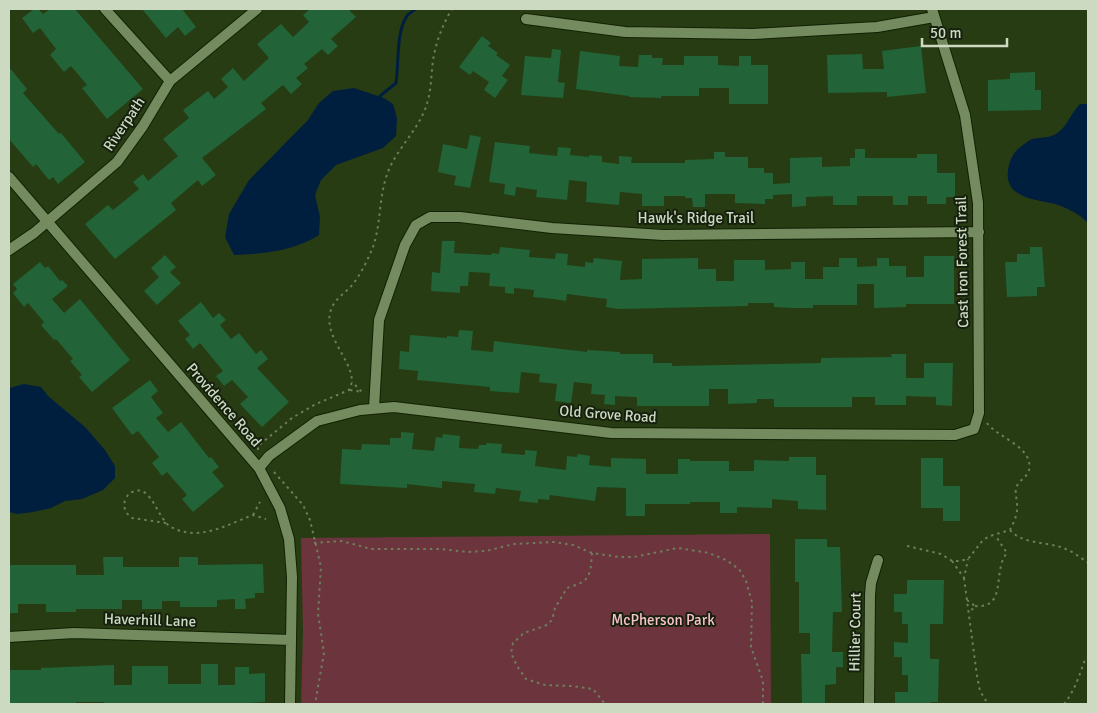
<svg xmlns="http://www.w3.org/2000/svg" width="1097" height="713" viewBox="0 0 1097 713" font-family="Signika,sans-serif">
  <rect width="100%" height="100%" fill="#273c12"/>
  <path fill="#6c343d" d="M770 534 771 704H301L303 632 301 538Z"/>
  <path fill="#001f3f" d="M354 88 384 98 393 104 397 118 396 136 383 148 336 165 321 180 315 195 320 217 319 235C295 251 262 254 234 255L225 237 229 214 249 180 308 120 319 103 333 91Z
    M1080 104H1088V223C1079 214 1068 208 1055 204 1037 199 1004 199 1008 170 1009 163 1012 154 1018 149 1021 147 1026 142 1030 140 1036 137 1047 139 1056 134 1067 127 1071 113 1080 104Z
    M24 384 41 387 48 396 85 427 105 450 115 466V478L103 490 82 499 65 501 51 508 33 512 17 514 9 512V388Z"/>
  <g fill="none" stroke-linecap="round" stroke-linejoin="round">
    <path stroke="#001f3f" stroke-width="3" d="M380 96 396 83C399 64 396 31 407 16 409 13 413 11 416 9"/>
  </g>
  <path fill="#226338" d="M34 9H38L43 14 50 9H75L143 89 107 119 82 88 87 85 71 66 64 72 50 55 56 49 40 28 33 33 22 18Z
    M142 9H182L196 27 185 36 178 27 166 38Z
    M310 9H348L356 17 331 39 338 46 328 55 322 49 304 64 308 68 296 78 302 84 291 94 283 85 261 103 266 109 202 158 216 175 202 186 198 180 171 203 176 210 115 259 85 224 108 205 113 210 139 189 133 182 143 174 148 181 178 156 163 139 189 118 183 110 208 91 214 99 228 87 221 79 233 68 244 81 269 58 257 44 281 24 293 37 309 22 303 15Z
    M482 36 491 43 488 46 498 53 496 55 510 65 502 76 508 80 495 98 484 90 489 82 473 71 470 75 459 67Z
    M921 46 926 93 887 97V92L828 93 827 55 862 54 863 69H884L882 51Z
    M552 49 561 50 558 82 565 83 563 98 521 95 525 56 551 58Z
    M580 51 620 56 619 66 638 67 639 55H652V58H663L662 65H684V56H718V65L739 66V56H751V65H768V104H729V88H699V96H661V98L629 97V96L576 89Z
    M9 67 27 89 23 93 59 134 61 133 85 162 58 184 53 177 49 180 36 164 33 167 9 139Z
    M1035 72V90H1041V110L988 111V80L1010 79V73Z
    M470 135 481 137 470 188 454 185 456 176 438 172 443 144 467 149Z
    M495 142 530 146 529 153 557 156 558 147 571 148 570 155 589 157V155L602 156V162L619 164V156L632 157 631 163H685V160L714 159V152H725V157H748V168H764V173H773V184L790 183V158L822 157V167L850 166V158H855V149H865V158H917V154H937V173H955V197H946V204H927V196H908V205H893V196H857V205H833V196L806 197V206L792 207V194L773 195V199H765V204L735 203V194H705V207H693L692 198H685V196H664V206H642V194L620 192 619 205 586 202 587 182 569 180 567 200 536 197 537 190 516 187 515 196 504 194 505 184 489 182Z
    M442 241H455L454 253 491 255 492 253 499 254 500 247 530 250 529 257 555 259 556 253 568 254 567 265 585 267V262L593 263 594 258 622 261 620 280 642 279V259L698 258V269H716V281H734V260H765V270L791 269V262H805V279H823V267H839V258H857V267L877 266V258H889V266H906V277H924V256H954V304H906V307L874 308V284H857V305H813V308H794L774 307V303H748V306L618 309 606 307 607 299 567 294 566 301 554 299 533 297 534 290 514 288V294L505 293V287L489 286 490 273 469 272 468 286H460V293L431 291 432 272 440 273Z
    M1030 247H1042L1045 287H1037V296L1007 297 1005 262H1017V254H1030Z
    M165 255 176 267 170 272 181 283 157 305 144 291 159 277 151 268Z
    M40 262 45 268 48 266 60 281 62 280 68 286 52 299 64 313 80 299 130 360 92 392 79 377 82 375 70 361 73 359 56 339 54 340 41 325 44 322 28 303 24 307 13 293 17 289 13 284Z
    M201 302 213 318 219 313 226 320 220 325 231 339 239 333 256 354 261 350 268 359 257 368 289 402 262 427 240 404 248 397 232 380 224 386 216 376 223 371 200 343 193 349 185 339 190 335 178 321Z
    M459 330 473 331 471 350 493 352 494 341 587 352V350L620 352V354H653V363H672V366L821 363V358L892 357 891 354H906V378H924V363H953L952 406 936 405V397L906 396V405H875V397H852V407H774V399H757V403L728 404V389H709V406H637V397L615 396V405L604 404 605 395 591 394 592 384 574 382 571 403 555 401 557 384 539 382 540 374 521 372 519 393 490 391V387L417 380 418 371 399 369 400 351 409 352 410 335 447 338V336L458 337Z
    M150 380 158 391 151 397 163 413 156 418 168 432 181 422 209 458 211 457 219 467 212 472 224 486 193 512 182 499 187 495 167 472 162 476 152 463 159 457 138 431 132 435 112 408Z
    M401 432 414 433 412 449 434 451 436 437 442 438 443 434 460 436 459 448 478 449 479 445H486V443L502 444 501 453 525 455V450L537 451 535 466 566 470 567 456 577 457 578 454 590 456 589 465 611 467V458L646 459V474H678V459H690V461H729V471H754V460L789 461V457H816V475H826V510L798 509V501L772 499V508L737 507V513H720V502H690V504H645V516H626V488L597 487 595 501 550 495 549 500 538 499V503L519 501 521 491 496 488 495 494 474 492 475 484 442 481V488L407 484V488L340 484 342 449 361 450 362 444 390 445V438H401Z
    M921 458H943V486H960V521H943V508H921Z
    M795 539H827V547H840L842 612H833L832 652H843V667H836V684L825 685V704H802L801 654H810V633H799V582H795Z
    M103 557H123V567H179V557H198V565L263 564 264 593H255V598L245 599 246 609H235V599L217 600V607H180V601H162V609H142V600H122V609H76V612H46V604H18V613H9V565H76V575H104Z
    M907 580H944L943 624H930V659H939L938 702H930V704H895V692H908V675H902V657H894V642L908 643V624H902V612H894V594H907Z
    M201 664H218V685H235V667H249V674L265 673V702L246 703V704H104V702H76V704H9V670H41V668L114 665V685H132V666H168V684H201Z"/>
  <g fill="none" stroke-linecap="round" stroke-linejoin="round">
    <defs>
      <path id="street" d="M105 9 170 81
        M526 19 625 32 753 34 877 27 934 17
        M9 177 259 468 280 508 289 539 292 577 290 704
        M9 250 34 233 117 162 143 126 170 81 257 9
        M374 408 379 320 405 245 416 225 430 217H460L552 228 663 235 979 232
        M259 468 269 456 317 421 360 410 394 407 611 433 955 435 974 429 979 413 978 203 965 115 932 9
        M9 637 74 633 291 640
        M869 704 870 595 871 583 878 560"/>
    </defs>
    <use href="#street" stroke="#122103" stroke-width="12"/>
    <path stroke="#6c7e5b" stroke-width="2" stroke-dasharray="2.5 4" stroke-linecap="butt" d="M350 390 362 392 352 382
      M258 450V446L292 418 316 404 349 390C362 368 324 342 330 313 333 299 345 294 353 284 361 274 368 259 373 247 382 221 378 191 391 165 402 143 422 125 428 100 432 85 431 69 434 55 437 39 444 22 452 9
      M274 472 303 505 310 520 321 567 318 614 324 653 315 704
      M253 515 260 502
      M166 523 132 518C125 513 122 506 126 498 128 494 131 492 135 491 152 486 158 520 171 527 199 542 226 525 253 515L266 519
      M1010 530C1021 543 1042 542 1057 546 1069 549 1079 556 1088 563
      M314 543 342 541 371 549H441L468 552 486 551 514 544 554 542 573 545 592 553 619 557H634L678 548 709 553 726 560 739 569 746 581 752 602 751 647 763 681V704
      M907 546 941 554 952 561H959L968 559 983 540 990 536 1010 530C1014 522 1018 514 1017 504 1017 499 1015 494 1016 489 1017 481 1027 478 1029 470 1034 447 998 438 987 423
      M592 553C591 562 592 577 582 582 578 585 572 586 567 588L555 608 552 620 547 625 524 633 513 643 511 653 517 666 526 679 545 685 572 686 593 689 605 704
      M952 561 964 578 968 559
      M964 578 977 676 980 691 988 704
      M967 600 975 606 969 613
      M975 606C1008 609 992 570 1007 553L995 535
      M1064 704C1075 691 1080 673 1086 657"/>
    <use href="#street" stroke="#738b5e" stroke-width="10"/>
  </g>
  <g text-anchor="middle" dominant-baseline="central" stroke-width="4" stroke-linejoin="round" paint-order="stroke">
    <g font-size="15" fill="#cddac2" stroke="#16200e">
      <text transform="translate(124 124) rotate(-56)">Riverpath</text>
      <text x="696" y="218">Hawk's Ridge Trail</text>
      <text transform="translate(962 262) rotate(-91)">Cast Iron Forest Trail</text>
      <text transform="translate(224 405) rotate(49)">Providence Road</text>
      <text transform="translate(608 414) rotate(4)">Old Grove Road</text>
      <text transform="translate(150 620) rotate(2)">Haverhill Lane</text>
      <text transform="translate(855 632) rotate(-89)">Hillier Court</text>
    </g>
    <g font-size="15" fill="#f7c2c8" stroke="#16200e">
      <text x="663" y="620">McPherson Park</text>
    </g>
  </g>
  <rect width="1097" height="713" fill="none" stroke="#cddac2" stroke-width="20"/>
  <path d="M922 38v8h85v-8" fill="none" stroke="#cddac2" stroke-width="2.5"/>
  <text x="930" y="38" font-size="15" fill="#cddac2" stroke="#16200e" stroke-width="4" paint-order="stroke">50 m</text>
</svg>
